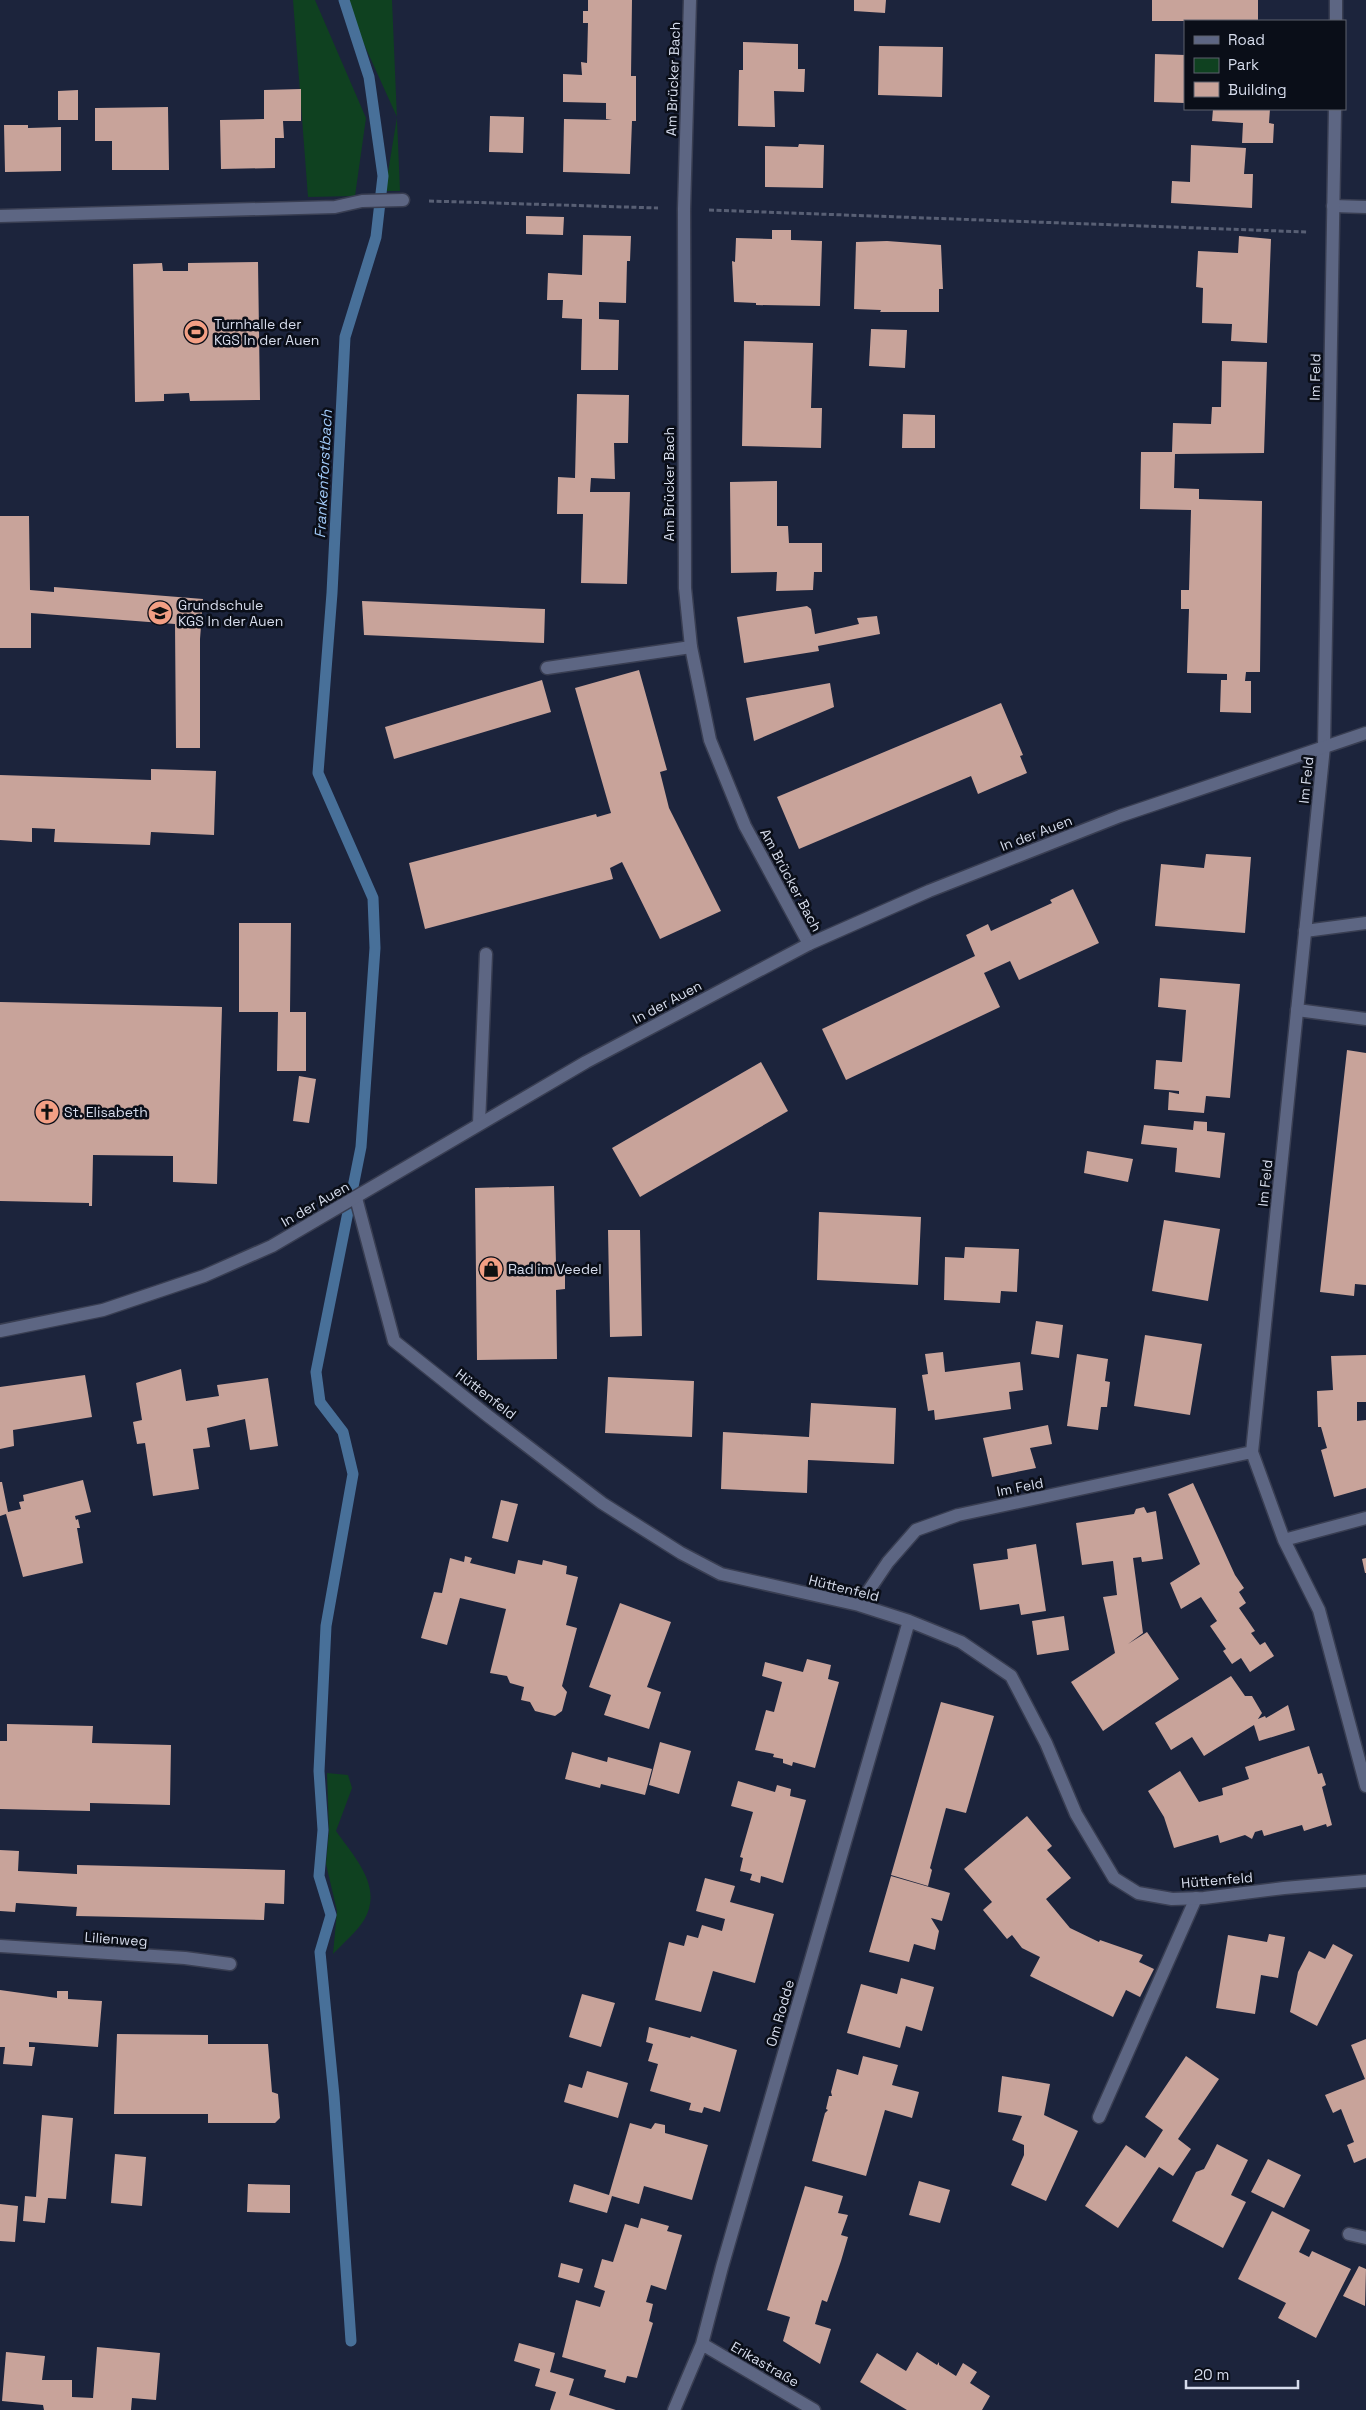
<svg xmlns="http://www.w3.org/2000/svg" width="1366" height="2410" viewBox="0 0 1366 2410" font-family="'Space Grotesk',sans-serif">
  <rect width="100%" height="100%" fill="#1c243c"/>
  <path fill="#0f4120" d="M293 0H315L366 118 355 196 308 197Z
    M344 0H392L400 191H385L397 117Z
    M327 1773 348 1775 352 1788 336 1831C354 1857 384 1887 364 1920 356 1933 343 1943 333 1954L337 1911 326 1864 329 1831Z"/>
  <g fill="none" stroke-linecap="round" stroke-linejoin="round">
    <path stroke="#487099" stroke-width="11" d="M344 0 369 77 383 176 376 237 345 337 332 593 318 773 373 898 375 948 361 1147 316 1372 320 1402 343 1432 353 1474 326 1626 319 1771 323 1830 319 1876 331 1915 320 1952 334 2096 351 2341"/>
  </g>
  <path fill="#c8a39a" d="M588 0H632L631 76H636V121H632L630 174 563 172 564 119 612 120 606 119V103L563 102V74L582 75 581 62 587 63 588 23H583V11H588Z
    M854 0H886L885 13 854 11Z
    M1152 0H1258V21H1152Z
    M743 42 798 44V69H805L804 92 774 91 775 127 738 126 739 70H743Z
    M879 46 943 47 942 97 878 95Z
    M1155 54 1185 55V103L1154 102Z
    M301 89V121H283L284 138H275V168L221 169 220 120 264 119V90Z
    M78 90V120H58V91Z
    M168 107 169 170H112V141H95V108Z
    M1213 109H1270L1269 123 1274 124 1273 143H1242L1243 123 1212 121Z
    M490 116 524 117 523 153 489 152Z
    M4 125H28V128L61 127V171L5 172Z
    M799 144 824 145 823 188 765 187V146L798 147Z
    M1191 145 1246 148 1244 174H1253L1252 208 1171 203 1172 181 1190 182Z
    M526 216 564 217 563 235 526 234Z
    M772 230H791V240L822 241 820 306 756 305V303L734 302 732 261 735 262 736 238 772 239Z
    M583 235 631 236 630 261H627L626 303 599 302V319L619 320 618 370H581L582 319 562 318 563 300H547L548 273 582 275Z
    M1239 236 1271 239 1267 343 1231 341 1232 324 1202 323 1203 288 1196 287 1198 251 1238 253Z
    M887 241 941 245 943 289H939V312H880L881 310 854 309 856 242Z
    M258 262 260 400 190 401 189 393 164 394V401L135 402 133 264 162 263 163 271H188V263Z
    M871 329 907 330 905 368 869 366Z
    M744 341 813 343 811 408H822L821 448 742 446Z
    M1222 361 1267 362 1264 453 1175 454 1174 488 1199 489V499L1262 501 1260 672H1246L1245 681H1251V713L1220 712 1221 680H1227V674L1187 673 1189 609H1181V590H1189L1191 510 1140 509 1141 452H1172L1173 423 1211 424 1212 407H1221Z
    M577 394 629 395 628 443H614L615 479 591 478 590 492H630L627 584 581 583 583 514H557L558 477 575 478Z
    M903 414 935 415V448H902Z
    M777 481V526H788L789 543H822V572H814L813 590 776 591 777 572 731 573 730 482Z
    M0 516H29L30 590 54 592V587L203 599 200 639V748H176L175 624 31 613V648H0Z
    M362 601 545 609 544 643 364 635Z
    M807 606 811 609 815 634 859 624 857 618 877 616 880 634 818 646 819 651 744 663 737 617Z
    M639 670 667 770 660 772 669 808 721 911 660 939 622 862 610 868 613 879 425 929 409 863 596 814 597 817 611 813 575 688Z
    M542 680 551 712 394 759 385 727Z
    M830 683 834 707 754 741 746 698Z
    M1001 703 1023 755 1020 756 1027 773 978 794 971 776 799 849 777 797Z
    M151 769 216 771 214 835 151 832 150 845 54 842 55 829 32 828V842L0 840V775L151 780Z
    M1206 854 1251 857 1245 933 1155 926 1161 864 1204 868Z
    M1073 889 1099 943 1019 980 1010 961 984 973 1000 1007 846 1080 822 1029 975 956 966 935 988 924 991 931 1052 903 1050 900Z
    M239 923H291L290 1012H306V1071H277L278 1012H239Z
    M1160 978 1240 984 1230 1098 1206 1096 1204 1113 1168 1110 1169 1092 1179 1094V1091L1154 1089 1156 1060 1182 1062 1186 1010 1158 1007Z
    M0 1002 222 1007 217 1184 173 1182V1156L93 1155 92 1206H89V1203L0 1201Z
    M1347 1050 1366 1053V1285L1355 1284 1354 1296 1320 1292Z
    M761 1062 788 1111 640 1197 612 1148Z
    M299 1076 316 1079 309 1123 293 1121Z
    M1194 1121 1207 1122V1131L1225 1133 1220 1178 1175 1172 1177 1148 1141 1144 1144 1125 1193 1130Z
    M1087 1151 1133 1159 1128 1182 1084 1173Z
    M554 1186 556 1264H565V1289L556 1290 557 1359 477 1360 475 1188Z
    M819 1212 921 1217 918 1285 817 1280Z
    M1164 1220 1220 1229 1208 1301 1152 1291Z
    M608 1230H640L642 1336 610 1337Z
    M965 1247 1019 1249 1017 1292 1001 1291 1000 1303 944 1300 945 1257 964 1258Z
    M1036 1321 1063 1325 1059 1358 1031 1354Z
    M1145 1335 1202 1344 1190 1415 1134 1406Z
    M943 1352 945 1372 1020 1362 1023 1390 1009 1392 1011 1409 935 1420 934 1410 928 1411 922 1375 928 1374 925 1354Z
    M1077 1354 1108 1359 1105 1381 1110 1382 1107 1407H1101L1098 1430 1067 1426Z
    M1366 1355V1402H1357V1421L1366 1420V1488L1334 1497 1321 1450 1327 1448 1321 1427H1318L1317 1391 1333 1390 1331 1356Z
    M181 1369 186 1401 219 1396 217 1385 268 1378 278 1446 250 1450 245 1419 207 1428 210 1447 193 1449 199 1489 153 1496 145 1443 137 1444 133 1422 142 1420 136 1383Z
    M85 1375 92 1417 13 1430 14 1446 0 1449V1387Z
    M608 1377 694 1381 692 1437 605 1433Z
    M811 1403 896 1408 894 1464 808 1460 807 1493 721 1489 723 1432 809 1437Z
    M1048 1425 1052 1444 1030 1448 1036 1468 992 1477 983 1438Z
    M83 1480 91 1512 75 1516 76 1520 78 1519 80 1528H77L83 1563 23 1577 6 1514 0 1516V1482H2L8 1512 21 1509 19 1502 24 1501 23 1495Z
    M1193 1483 1235 1575 1244 1588 1239 1592 1246 1603 1239 1608 1255 1631 1251 1633 1260 1645 1265 1642 1274 1656 1250 1672 1241 1658 1232 1664 1223 1651 1226 1649 1210 1626 1217 1621 1201 1597 1181 1609 1170 1583 1200 1564 1168 1494Z
    M501 1500 518 1504 508 1542 492 1538Z
    M1144 1507 1147 1513 1156 1511 1163 1559 1142 1562 1141 1557 1133 1558 1143 1633 1128 1644 1147 1632 1179 1679 1103 1731 1071 1682 1115 1653 1103 1597 1117 1595 1113 1561 1082 1565 1076 1523 1134 1514 1136 1509Z
    M1036 1544 1046 1611 1021 1615 1019 1604 980 1610 973 1564 1008 1559 1007 1549Z
    M465 1556 472 1558 470 1563 515 1574 518 1560 542 1565 543 1560 567 1566 566 1574 578 1577 566 1625 577 1628 562 1686 567 1692 562 1711 555 1716 535 1711 530 1702 521 1700 524 1687 510 1683 507 1676 490 1673 506 1609 460 1598 447 1645 421 1638 434 1592 442 1593 450 1558 464 1562Z
    M1366 1558V1573H1365L1362 1559Z
    M620 1603 671 1622 647 1687 661 1692 649 1729 604 1715 611 1695 589 1687Z
    M1064 1616 1069 1650 1037 1655 1032 1621Z
    M807 1659 831 1665 828 1679 839 1682 815 1768 793 1762 792 1766 783 1763V1759L773 1757 774 1754 755 1750 766 1710 774 1712 782 1682 762 1676 765 1662 803 1672Z
    M1231 1676 1245 1696H1252L1262 1713 1258 1719 1265 1716 1266 1718 1288 1705 1295 1730 1259 1741 1254 1725 1204 1756 1192 1737 1171 1750 1155 1723Z
    M941 1702 994 1716 966 1813 946 1808 930 1868 932 1870 928 1886 891 1875Z
    M7 1724 93 1726 92 1743 171 1745 170 1805 90 1803V1811L0 1809V1741H7Z
    M660 1742 691 1751 679 1794 649 1785Z
    M1309 1746 1318 1774 1322 1773 1326 1785 1322 1787 1332 1825 1327 1827 1326 1824 1304 1831 1302 1825 1264 1836 1262 1830 1255 1832 1252 1839 1245 1835 1220 1843 1218 1835 1174 1848 1164 1817 1148 1791 1180 1771 1199 1802 1223 1795 1222 1788 1249 1779 1245 1767Z
    M572 1752 607 1762 608 1757 652 1769 645 1795 601 1784 600 1788 565 1779Z
    M738 1781 775 1792 777 1785 791 1789 790 1796 806 1800 783 1883 761 1876 760 1883 750 1880 752 1874 740 1871 743 1858 740 1857 753 1812 731 1806Z
    M1027 1816 1052 1846 1047 1850 1071 1878 1046 1899 1060 1916 1070 1928 1099 1942 1100 1940 1143 1955 1139 1962 1154 1969 1140 1997 1126 1990 1113 2017 1030 1976 1040 1957 1022 1948 1012 1935 1007 1939 983 1910 992 1902 964 1869Z
    M0 1850 19 1851 18 1871 77 1874V1865L285 1870 284 1904 265 1903 264 1920 76 1916 77 1907 16 1903 15 1912 0 1911Z
    M891 1876 950 1893 942 1921 931 1918 939 1931 935 1950 914 1944 909 1962 869 1952Z
    M705 1878 735 1886 730 1902 774 1914 755 1983 713 1971 701 2012 655 2000 669 1942 684 1946 687 1935 698 1938 702 1925 722 1931 725 1919 696 1911Z
    M1269 1934 1285 1937 1278 1978 1261 1975 1255 2014 1216 2008 1228 1935 1267 1942Z
    M1333 1944 1353 1955 1317 2026 1290 2012 1298 1972 1309 1951 1325 1959Z
    M901 1978 934 1987 922 2031 906 2026 900 2048 847 2033 861 1984 897 1994Z
    M0 1990 57 1998V1991H68V1999L102 2001 98 2047 29 2042V2047H35L32 2066 3 2064 5 2047H0Z
    M582 1994 615 2003 601 2047 569 2037Z
    M649 2027 690 2038 691 2036 737 2050 720 2112 704 2107 702 2113 689 2110 691 2103 650 2091 658 2064 648 2061 653 2044 646 2042Z
    M117 2034 208 2035V2044H268L272 2092 278 2094 280 2118 275 2123H208V2114H114Z
    M1366 2039V2158L1354 2163 1347 2145 1354 2142 1341 2109 1333 2113 1325 2095 1365 2079 1351 2045Z
    M863 2056 898 2065 892 2085 919 2092 912 2118 885 2110 866 2176 812 2161 825 2113 828 2110 826 2109 829 2096H832L831 2092 837 2069 858 2075Z
    M1186 2056 1219 2079 1178 2139 1191 2149 1173 2176 1159 2167 1118 2228 1085 2206 1126 2145 1145 2158 1163 2130 1145 2117Z
    M587 2071 628 2083 618 2118 564 2102 569 2084 582 2088Z
    M1002 2076 1050 2084 1044 2115 1078 2131 1046 2201 1011 2185 1024 2155V2145L1012 2140 1022 2116 998 2112Z
    M42 2115 73 2118 66 2199 48 2198 45 2223 23 2221 25 2196 36 2197Z
    M630 2123 651 2129 655 2123 665 2125V2133L708 2145 692 2200 644 2186 639 2204 612 2196 607 2213 569 2202 574 2184 609 2195Z
    M1217 2144 1248 2160 1231 2195 1246 2202 1223 2248 1172 2221 1196 2172 1204 2169Z
    M115 2154 146 2157 142 2206 111 2203Z
    M1268 2159 1301 2175 1284 2208 1251 2192Z
    M919 2181 950 2190 940 2223 909 2215Z
    M248 2184 290 2185V2213L247 2212Z
    M805 2186 843 2196 838 2213 848 2215 841 2235 848 2237 841 2261 827 2302 822 2300 815 2324 831 2329 820 2364 783 2341 790 2317 767 2310Z
    M0 2204 18 2206 15 2242 0 2241Z
    M1272 2211 1310 2230 1299 2252 1309 2257 1312 2251 1351 2269 1316 2338 1278 2318 1286 2303 1238 2279Z
    M641 2218 669 2226 667 2231 682 2235 666 2290 651 2285 646 2302 653 2304 649 2321 653 2323 637 2378 627 2376 625 2383 604 2377 606 2370 562 2357 576 2300 600 2307 605 2291 594 2287 602 2259 613 2262 625 2224 638 2228Z
    M561 2263 583 2269 579 2283 558 2277Z
    M1359 2266 1366 2269 1365 2306 1343 2296Z
    M519 2343 555 2353 550 2372 574 2379 569 2395 616 2410H550L556 2392 535 2386 540 2369 514 2361Z
    M97 2347 160 2353 156 2400 132 2398 131 2410H44L43 2405 2 2401 6 2352 45 2356 42 2380H72V2397L93 2398Z
    M917 2352 937 2365 939 2362V2365L956 2376 963 2363 977 2372 970 2383 990 2396 982 2410H907L860 2382 877 2353 906 2371Z"/>
  <g fill="none" stroke-linecap="round" stroke-linejoin="round">
    <defs>
      <path id="lane" d="M1333 206 1366 207
        M0 216 335 207 362 201 403 200
        M547 668 691 647
        M1305 931 1366 923
        M1297 1010 1366 1019
        M479 1124 486 954
        M1099 2117 1196 1898
        M1349 2234 1366 2238"/>
      <path id="street" d="M690 0 684 209 685 588 691 647 710 740 745 826 809 944
        M1336 21V0
        M1335 109 1324 747 1252 1452 1284 1540 1319 1610 1366 1786
        M356 1198 394 1341 488 1416 602 1503 681 1553 721 1574 859 1605 909 1621 961 1642 1011 1676 1046 1743 1076 1814 1114 1878 1138 1893 1172 1899 1204 1898 1284 1888 1366 1881
        M1284 1540 1366 1518
        M859 1605 888 1562 916 1530 958 1515 1252 1452
        M0 1946 185 1958 230 1964
        M702 2344 814 2410
        M674 2410 702 2344 722 2267 909 1621"/>
      <path id="secondary" d="M0 1331 103 1310 204 1276 272 1246 586 1062 809 944 929 891 1120 816 1366 733"/>
    </defs>
    <use href="#lane" stroke="#393e52" stroke-width="15"/>
    <use href="#street" stroke="#393e52" stroke-width="15"/>
    <use href="#secondary" stroke="#393e52" stroke-width="15"/>
    <path stroke="#585f74" stroke-width="3" stroke-dasharray="5 2.5" stroke-linecap="butt" d="M429 201 658 208
      M709 210 1307 232"/>
    <use href="#lane" stroke="#5d6683" stroke-width="12"/>
    <use href="#street" stroke="#5d6683" stroke-width="12"/>
    <use href="#secondary" stroke="#5d6683" stroke-width="12"/>
  </g>
  <defs>
    <symbol id="stadium-disc" viewBox="-11 -11 22 22"><circle r="9.5" fill="#f39f84" stroke="#0a0e18"/><path d="M0-5a6.5 5 0 1 0 0 10a6.5 5 0 1 0 0-10ZM-3.5-1.8h7v3.6h-7Z" fill="#111"/></symbol>
    <symbol id="school-disc" viewBox="-11 -11 22 22"><circle r="9.5" fill="#f39f84" stroke="#0a0e18"/><path d="M0-5L7-2L0 1L-7-2ZM-4 1L0 2.5L4 1V4Q0 6-4 4Z" fill="#111"/></symbol>
    <symbol id="church-disc" viewBox="-11 -11 22 22"><circle r="9.5" fill="#f39f84" stroke="#0a0e18"/><path d="M-1.2-6h2.4v3.5h3.3v2.4h-3.3V6h-2.4V-.1h-3.3v-2.4h3.3Z" fill="#111"/></symbol>
    <symbol id="shop-disc" viewBox="-11 -11 22 22"><circle r="9.5" fill="#f39f84" stroke="#0a0e18"/><path d="M-5-2.5h2.3a2.7 3.5 0 0 1 5.4 0H5L5.5 6h-11ZM-1.5-2.5h3a1.5 2.3 0 0 0-3 0Z" fill="#111"/></symbol>
  </defs>
  <g fill-rule="evenodd">
    <use href="#stadium-disc" x="182" y="318" width="28" height="28"/>
    <use href="#school-disc" x="146" y="599" width="28" height="28"/>
    <use href="#church-disc" x="33" y="1098" width="28" height="28"/>
    <use href="#shop-disc" x="477" y="1255" width="28" height="28"/>
  </g>
  <g text-anchor="middle" dominant-baseline="central" stroke-width="5" stroke-linejoin="round" paint-order="stroke">
    <g font-size="14" fill="#d6dcec" stroke="#0a0e18">
      <text transform="translate(673 79) rotate(-88)">Am Brücker Bach</text>
      <text transform="translate(1315 377) rotate(-89)">Im Feld</text>
      <text transform="translate(669 484) rotate(-90)">Am Brücker Bach</text>
      <text transform="translate(1306 780) rotate(-84)">Im Feld</text>
      <text transform="translate(1036 833) rotate(-21)">In der Auen</text>
      <text transform="translate(791 880) rotate(62)">Am Brücker Bach</text>
      <text transform="translate(667 1002) rotate(-28)">In der Auen</text>
      <text transform="translate(1265 1183) rotate(-84)">Im Feld</text>
      <text transform="translate(315 1204) rotate(-30)">In der Auen</text>
      <text transform="translate(486 1394) rotate(38)">Hüttenfeld</text>
      <text transform="translate(1020 1487) rotate(-11)">Im Feld</text>
      <text transform="translate(844 1588) rotate(14)">Hüttenfeld</text>
      <text transform="translate(1217 1880) rotate(-5)">Hüttenfeld</text>
      <text transform="translate(116 1939) rotate(4)">Lilienweg</text>
      <text transform="translate(780 2013) rotate(-74)">Om Rodde</text>
      <text transform="translate(765 2364) rotate(30)">Erikastraße</text>
    </g>
    <g font-size="14" fill="#d6dcec" stroke="#0a0e18" text-anchor="start">
      <text x="214" y="324">Turnhalle der<tspan x="214" dy="16">KGS In der Auen</tspan></text>
      <text x="178" y="605">Grundschule<tspan x="178" dy="16">KGS In der Auen</tspan></text>
      <text x="64" y="1112">St. Elisabeth</text>
      <text x="508" y="1269">Rad im Veedel</text>
    </g>
    <g font-size="15" font-style="italic" fill="#a1caf9" stroke="#0a0e18">
      <text transform="translate(323 474) rotate(-87)">Frankenforstbach</text>
    </g>
  </g>
  <rect x="1184" y="20" width="162" height="90" fill="#0a0e18" stroke="#5c606d"/>
  <rect x="1194" y="36" width="25" height="8" fill="#5d6683" stroke="#5c606d"/>
  <text x="1228" y="45" font-size="15" fill="#d6dcec">Road</text>
  <rect x="1194" y="58" width="25" height="15" fill="#0f4120" stroke="#5c606d"/>
  <text x="1228" y="70" font-size="15" fill="#d6dcec">Park</text>
  <rect x="1194" y="82" width="25" height="15" fill="#c8a39a" stroke="#5c606d"/>
  <text x="1228" y="95" font-size="15" fill="#d6dcec">Building</text>
  <path d="M1186 2380v8h112v-8" fill="none" stroke="#d6dcec" stroke-width="2.5"/>
  <text x="1194" y="2380" font-size="15" fill="#d6dcec" stroke="#0a0e18" stroke-width="4" paint-order="stroke">20 m</text>
</svg>
